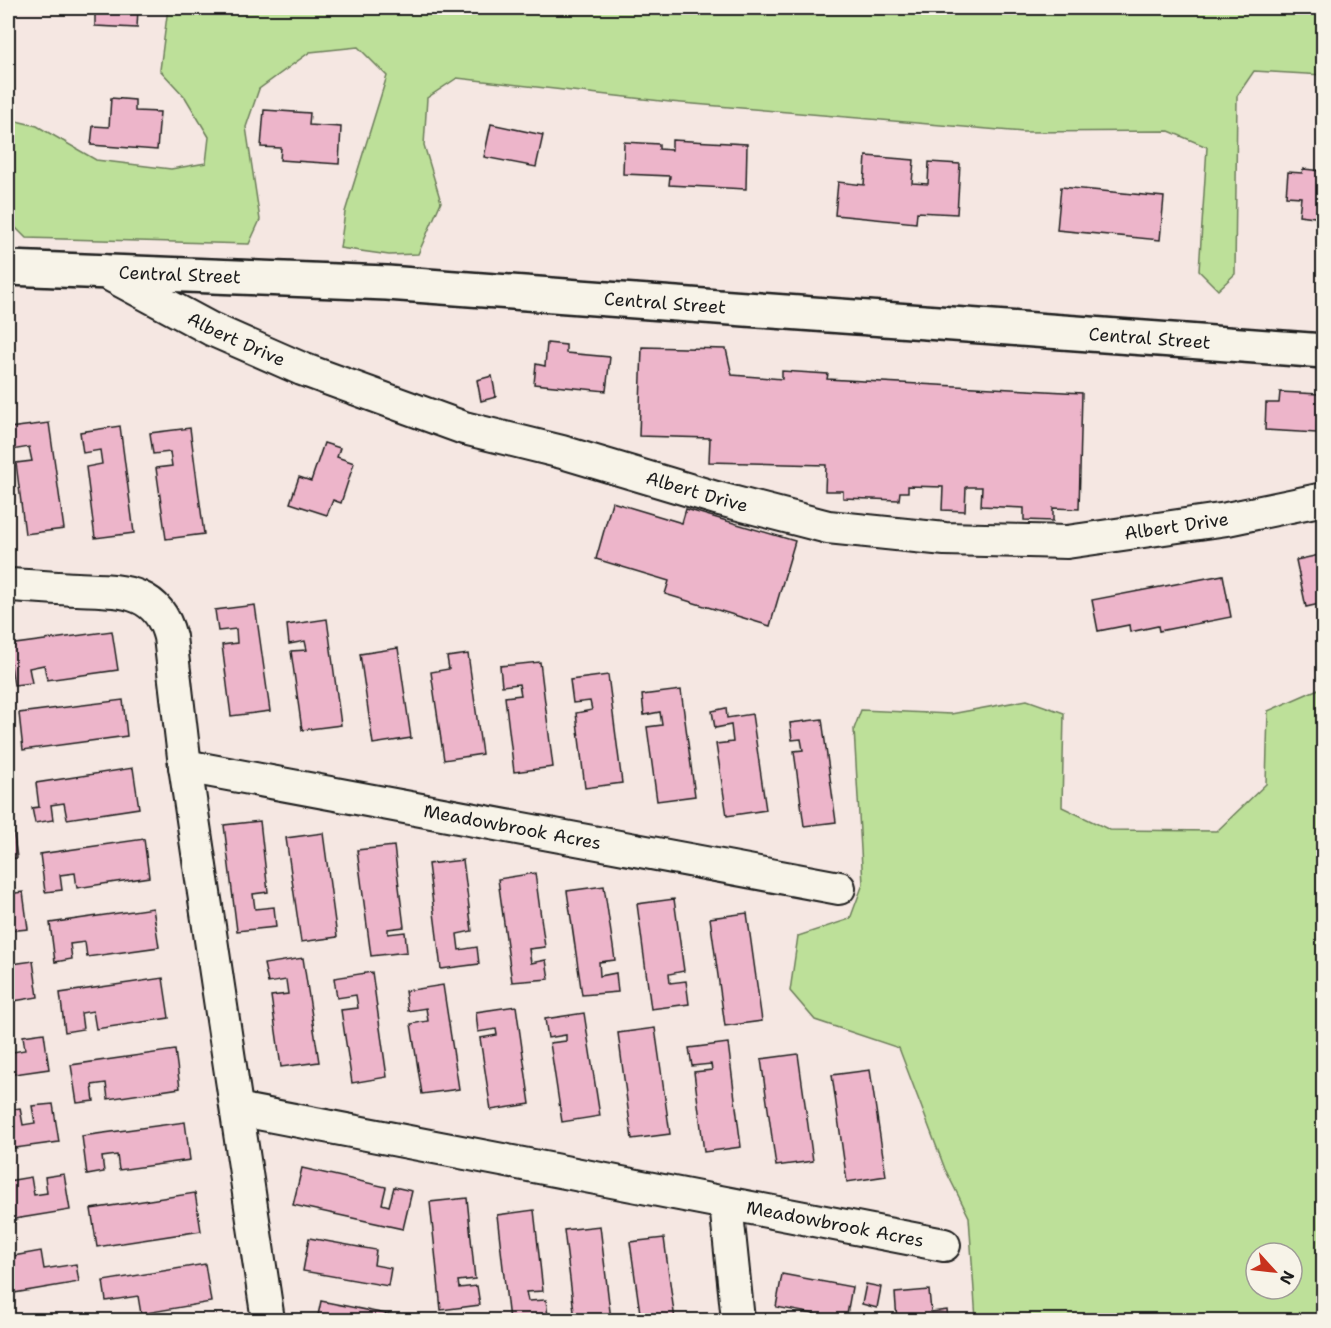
<svg xmlns="http://www.w3.org/2000/svg" width="1331" height="1328" viewBox="0 0 1331 1328" font-family="'Shantell Sans',sans-serif">
  <rect width="100%" height="100%" fill="#f5e7e2"/>
  <filter id="ink" filterUnits="userSpaceOnUse"><feTurbulence type="fractalNoise" baseFrequency=".0167" numOctaves="2"/><feDisplacementMap in="SourceGraphic" scale="12" xChannelSelector="R" yChannelSelector="G"/><feConvolveMatrix kernelMatrix="1 2 1 2 8 2 1 2 1" color-interpolation-filters="sRGB"/></filter>
  <g filter="url(#ink)">
    <path fill="#bde099" stroke="#6c7e5a" stroke-width="1.5" fill-rule="evenodd" d="M168 8H1323V75L1254 71 1237 96 1235 274 1218 290 1199 271 1207 147 1169 131 1023 132 670 102 457 78 427 98 424 145 441 202 418 254 389 255 340 248 345 212 387 76 358 47 310 52 259 89 246 127 260 220 249 244 26 238 8 220V119L37 126 96 160 171 169 206 163 209 137 185 97 160 70Z
      M1323 687V1320H976L969 1217 945 1169 899 1048 815 1020 790 991 798 936 850 919 863 884 854 729 861 710 951 714 1027 700 1064 713 1062 807 1110 830 1217 831 1266 784 1268 711ZM1256 1253H1292V1289H1256Z"/>
    <path fill="#edb5ca" stroke="#1c1c1c" stroke-width="1.5" d="M95 8H138L137 28 95 26Z
      M111 98 135 100V111L160 112 157 150 91 145 93 126 109 127Z
      M264 110 310 113 309 125 341 127 339 164 280 160 281 148 261 147Z
      M491 124 543 135 536 167 484 157Z
      M672 140 747 144 746 189 669 185 670 176 623 174 624 142 659 144V149L672 150Z
      M866 156 914 160 912 183 928 184 929 162 960 164 957 214 917 212 916 223 835 215 838 182 864 185Z
      M1303 169 1324 171V224L1323 218 1299 215 1301 197 1286 196 1288 172 1302 173Z
      M1061 187 1164 197 1160 240 1057 230Z
      M547 343 566 345V353L610 357 606 391 534 384 536 364 545 366Z
      M642 347 726 349 732 375 782 379V371L828 374 827 379 1082 393 1079 509 1053 508V521L1024 520V508L981 506 982 487H966L965 511 942 510 943 487 908 486V492H900L899 500 843 498V491H825L826 465 709 462 710 438 639 436Z
      M492 376 496 397 481 401 477 380Z
      M1280 392 1319 394 1317 433 1265 430 1266 403H1279Z
      M49 423 64 529 25 534 16 463 32 461 29 447 12 450 9 428Z
      M120 426 134 533 95 538 86 467 102 464 100 450 83 453 80 432Z
      M190 428 204 534 166 539 156 468 172 466 170 452 153 454 150 433Z
      M324 443 340 448 337 457 354 463 341 503 333 500 327 515 290 503 299 477 311 481Z
      M612 502 682 523 686 509 795 541 770 626 665 594 669 581 596 559Z
      M1324 554V603L1306 607 1296 560Z
      M1223 575 1231 617 1159 631 1158 626 1130 632 1129 625 1098 631 1092 600Z
      M255 605 270 711 231 716 222 645 237 643 236 629 218 631 215 610Z
      M327 619 341 725 302 730 291 651 307 650 305 641 289 644 287 625Z
      M112 631 118 670 47 680 44 665 29 668 32 683 14 685 8 645Z
      M398 648 411 738 373 744 360 654Z
      M468 654 482 754 444 760 431 672 449 669 447 657Z
      M540 662 553 767 514 772 505 697 521 695 519 684 502 686 500 666Z
      M608 675 622 783 585 788 576 713 592 710 590 701 573 703 570 680Z
      M681 690 695 796 657 801 647 727 662 725 660 712 644 715 642 695Z
      M123 700 127 736 23 750 19 713Z
      M726 708 727 718 752 714 766 810 727 816 716 744 733 742 731 725 715 728 712 711Z
      M822 719 836 822 804 826 794 751 803 750 801 739 792 740 790 723Z
      M133 768 139 808 67 819 64 803 51 805 53 820 35 823 32 808 39 807 36 783Z
      M8 821H12L17 858 8 859Z
      M260 821 268 892 253 894 255 909 274 907 276 927 237 931 224 825Z
      M323 833 337 937 301 942 286 838Z
      M144 839 149 877 77 888 75 873 60 875 62 890 45 892 40 854Z
      M394 846 404 927 388 929V934L405 932 407 952 371 956 357 850Z
      M463 860 472 931 457 934 459 950 477 947 479 964 441 969 428 864Z
      M535 873 545 947 529 949 531 963 546 960 549 979 512 982 498 879Z
      M604 886 615 960 599 962 600 976 616 973 618 992 582 995 567 891Z
      M23 892 28 929 8 931V894Z
      M674 899 684 971 669 974 670 983 686 981 689 1004 651 1009 637 904Z
      M153 908 159 947 87 957 85 942 70 944 72 959 55 962 50 923Z
      M747 913 762 1021 725 1026 710 918Z
      M303 958 319 1062 281 1067 271 996 288 994 286 980 268 983 264 964Z
      M33 961 38 997 8 1002V979L14 978 12 964Z
      M372 972 387 1077 352 1083 341 1010 358 1008 356 995 337 998 334 978Z
      M163 978 169 1018 96 1029 93 1011 81 1013 83 1029 65 1032 60 993Z
      M443 985 459 1089 422 1094 411 1024 428 1021 426 1008 408 1011 405 991Z
      M516 1006 530 1104 491 1110 480 1038 497 1035 496 1029 478 1032 476 1012Z
      M584 1013 600 1116 562 1122 550 1043 566 1041V1035L548 1038 545 1019Z
      M655 1028 670 1134 632 1139 618 1033Z
      M44 1033 49 1069 8 1075V1037L11 1036 13 1052 25 1050 23 1036Z
      M728 1043 741 1147 704 1152 694 1072 712 1070 711 1064 692 1066 689 1048Z
      M175 1050 180 1088 108 1099 106 1083 92 1085 94 1101 77 1103 71 1065Z
      M798 1054 813 1161 776 1166 761 1059Z
      M870 1070 886 1176 847 1182 832 1075Z
      M53 1104 59 1142 8 1149V1110L20 1108 23 1125 35 1123 32 1106Z
      M185 1122 190 1160 119 1170 117 1155 102 1157 104 1172 87 1175 82 1136Z
      M302 1168 386 1187 382 1204 389 1206 394 1187 412 1191 403 1229 293 1205Z
      M64 1174 70 1210 8 1220V1181L31 1177 34 1195 47 1193 45 1177Z
      M195 1193 201 1231 97 1247 91 1209Z
      M467 1198 475 1279 458 1281 459 1288 477 1286 480 1305 441 1310 430 1202Z
      M534 1210 543 1291 526 1292 528 1301 546 1300 548 1316 509 1320 497 1215Z
      M600 1226 611 1320H575L564 1230Z
      M309 1238 376 1250 374 1265 391 1268 388 1286 303 1271Z
      M664 1238 675 1320H641L630 1242Z
      M41 1251 44 1269 76 1264 79 1282 8 1294V1257Z
      M205 1264 211 1302 141 1314 138 1296 106 1301 103 1281Z
      M782 1274 852 1287 846 1320 776 1307Z
      M866 1284 881 1287 877 1308 862 1304Z
      M929 1290 931 1312 947 1310 948 1320H897L895 1293Z
      M321 1301 416 1320H317Z"/>
    <g fill="none" stroke-linecap="round" stroke-linejoin="round">
      <defs>
        <g id="minor">
          <path id="s1" d="M103 271 211 329 302 369 464 428 562 452 716 498 828 527 945 539 1067 542 1227 519 1324 499"/>
          <path d="M8 585C31 586 54 588 77 589 119 591 158 588 170 637L185 766 268 1320"/>
          <path id="s2" d="M185 766 839 888"/>
          <path id="s3" d="M237 1109 944 1245"/>
          <path d="M726 1204 738 1320"/>
        </g>
        <g id="primary">
          <path id="s4" d="M8 268 387 283 1324 351"/>
        </g>
      </defs>
      <use href="#minor" stroke="#1c1c1c" stroke-width="36"/>
      <use href="#primary" stroke="#1c1c1c" stroke-width="38"/>
      <use href="#minor" stroke="#f7f3e8" stroke-width="32"/>
      <use href="#primary" stroke="#f7f3e8" stroke-width="33"/>
    </g>
  </g>
  <g text-anchor="middle" dominant-baseline="central" stroke-width="6" stroke-linejoin="round" paint-order="stroke">
    <g font-size="18" fill="#1c1c1c" stroke="#f7f3e8">
      <text stroke="none"><textPath href="#s4" startOffset="172">Central Street</textPath></text>
      <text stroke="none"><textPath href="#s4" startOffset="658">Central Street</textPath></text>
      <text stroke="none"><textPath href="#s1" startOffset="150">Albert Drive</textPath></text>
      <text stroke="none"><textPath href="#s4" startOffset="1144">Central Street</textPath></text>
      <text stroke="none"><textPath href="#s1" startOffset="636">Albert Drive</textPath></text>
      <text stroke="none"><textPath href="#s1" startOffset="1122">Albert Drive</textPath></text>
      <text stroke="none"><textPath href="#s2" startOffset="333">Meadowbrook Acres</textPath></text>
      <text stroke="none"><textPath href="#s3" startOffset="609">Meadowbrook Acres</textPath></text>
    </g>
  </g>
  <rect width="1331" height="1328" fill="none" stroke="#f7f3e8" stroke-width="30"/>
  <rect x="15" y="15" width="1301" height="1298" fill="none" stroke="#1c1c1c" stroke-width="2" filter="url(#ink)"/>
  <g transform="translate(1274 1271) rotate(117)"><circle r="28" fill="#f7f3e8" stroke="#9f9d96" stroke-width="1.5"/>
  <path d="M0-4.5L10 22L0 15L-10 22Z" fill="#c8321e"/>
  <text y="-9" font-size="16" font-weight="bold" text-anchor="middle" fill="#1c1c1c">N</text>
  </g>
</svg>
